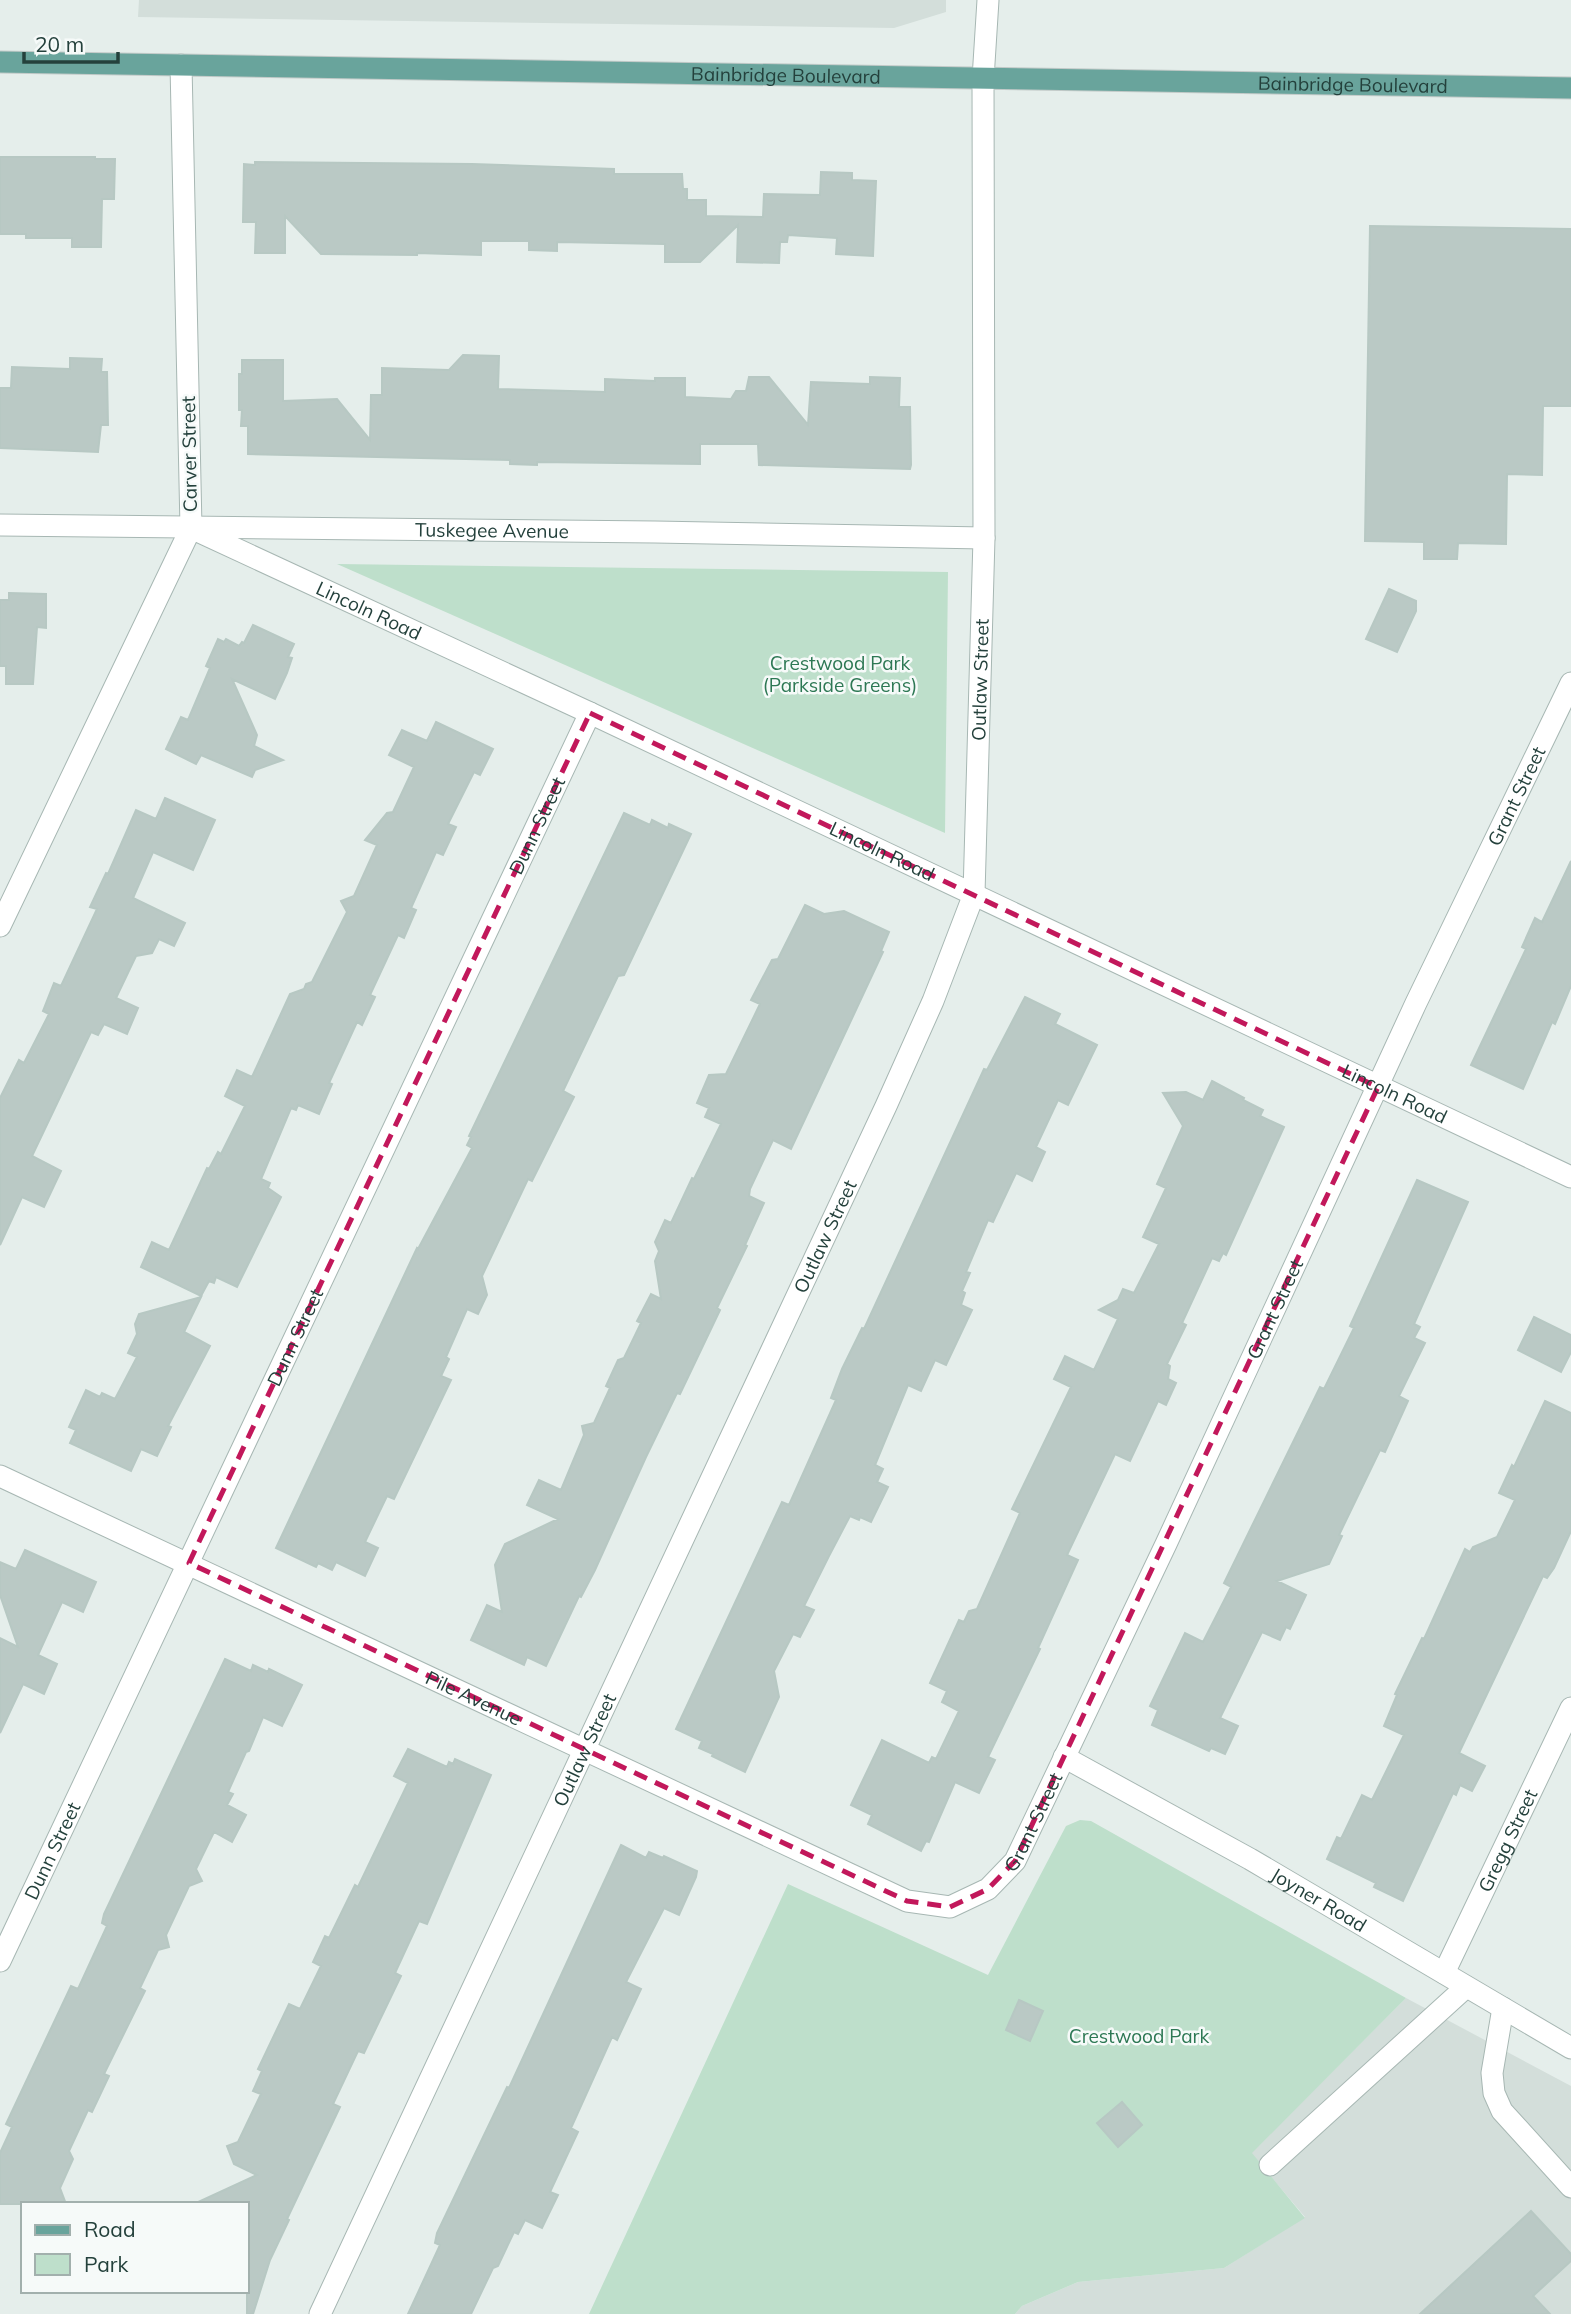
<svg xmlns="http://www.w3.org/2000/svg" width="1571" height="2314" viewBox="0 0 1571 2314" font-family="Mulish,sans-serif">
  <rect width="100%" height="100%" fill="#e5eeeb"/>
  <path fill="#d3deda" d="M139 0H946V12L894 28 138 17Z
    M1406 1998 1571 2086V2314H1015L1022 2306 1078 2282 1224 2268 1305 2217 1251 2153Z"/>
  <path fill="#bedfcb" d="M337 564 948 572 945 833Z
    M1080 1820 1091 1821 1406 1998 1252 2153 1305 2218 1224 2268 1078 2282 1022 2306 1015 2314H589L788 1884 988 1975 1066 1826Z"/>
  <path fill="#bac9c5" stroke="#b7c8c3" stroke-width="2" d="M0 157H95V159H115L114 199H102L101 247H72V238H26V234H0Z
    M255 162 472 164 614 169V174H682L683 189H687V200H706V216L763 217 764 194 820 195 821 172 852 173V180L876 181 873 256 836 254 837 238 788 235 787 242H780L779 263 737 262 738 225 700 262H665V244L557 242V251L529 250V241H481V255L417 253V255L321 254 285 216V253H255L256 222H243L244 164 255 165Z
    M1370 226 1571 229V406H1543L1542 475 1507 474 1506 544 1458 543 1457 559H1424V542L1365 541Z
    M463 355 499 356 498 389 605 392V379L655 381V378H685V397L731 399 736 391H746L749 377H769L808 425 811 382 870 384V377L900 378 899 407H910L911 465 910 469 759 465 758 444H700V464L537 462V465L510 464V460L248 454V426H241L242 410H239V374H242V360H283V401L337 399 370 440 371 395H382V368L449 370Z
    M70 358 102 359 101 372H107L108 425H101L98 452 0 448V388H11L12 367 70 369Z
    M1389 589 1416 601V611L1397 652 1366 639Z
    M9 593 46 594V628L37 627 33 684H6V666H0V600H9Z
    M253 625 294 644 288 657 292 658 287 673 275 699 232 679 257 735 254 746 283 760 255 770 252 777 201 755 196 764 166 749 181 717 188 720 210 668 206 666 218 639 224 642 226 639 239 646 242 642 244 643Z
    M436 722 493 749 480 775 474 772 448 824 456 827 443 855 436 852 411 908 416 910 404 938 398 935 370 995 375 997 362 1025 357 1022 329 1083 332 1084 319 1114 298 1105 296 1110 291 1108 261 1179 270 1183 268 1188 281 1197 237 1287 216 1277 214 1283 209 1281 201 1296 141 1267 152 1242 169 1250 207 1168 209 1169 218 1152 221 1154 245 1106 225 1096 237 1070 252 1077 290 994 304 989 306 984 312 982 347 912 341 901 354 896 377 845 365 840 387 813 393 812 414 767 389 755 402 730 427 741Z
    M165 798 215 820 193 870 153 852 133 898 185 923 174 946 159 939 152 953 136 956 116 998 138 1008 127 1034 104 1024 98 1035 91 1032 32 1156 61 1171 44 1207 22 1197 0 1245V1098L19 1060 24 1063 49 1014 43 1011 54 983 61 986 97 909 90 907 106 873 108 874 136 810 156 819Z
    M624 813 650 825 652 820 668 828 669 824 691 834 624 975 618 976 563 1091 574 1097 532 1181 528 1179 482 1276 487 1295 478 1314 467 1309 446 1357 449 1359 441 1376 451 1380 394 1499 387 1496 365 1542 378 1548 365 1576 336 1562 332 1570 318 1563 316 1567 276 1548 417 1248 418 1249 472 1148 467 1145 471 1137 469 1136Z
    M1571 861V986L1555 1024 1552 1022 1523 1089 1471 1065 1526 949 1522 947 1535 918 1542 922Z
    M805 905 824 914 844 911 889 932 881 951 883 952 791 1149 773 1140 750 1189 749 1196 764 1203 745 1245 747 1246 717 1308 720 1310 680 1394 677 1393 646 1457 595 1570 581 1597 579 1596 546 1666 527 1657 524 1665 471 1640 487 1605 502 1612 495 1565 505 1544 558 1519 527 1505 539 1480 561 1490 584 1435 582 1426 594 1423 610 1388 606 1386 618 1360 624 1358 641 1323 637 1321 651 1294 661 1299 655 1261 659 1251 655 1242 665 1220 671 1223 692 1178 694 1179 721 1124 705 1117 709 1108 697 1103 709 1075 726 1074 760 1004 751 1000 772 960 778 959Z
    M1025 997 1060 1014 1055 1024 1097 1045 1068 1105 1058 1100 1036 1147 1045 1152 1032 1181 1016 1173 993 1222 988 1220 966 1272 970 1273 962 1291 965 1293 961 1305 972 1310 946 1365 935 1360 921 1391 908 1385 875 1465 883 1469 877 1482 888 1487 871 1522 860 1517 859 1520 850 1516 829 1556 804 1606 814 1610 800 1637 793 1634 774 1671 779 1697 745 1772 712 1756 713 1754 699 1748 702 1741 676 1729 782 1502 789 1505 836 1400 831 1398 842 1369 862 1328 864 1329 984 1069 987 1070Z
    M1212 1081 1244 1098 1243 1100 1263 1110 1260 1116 1284 1127 1226 1255 1223 1253 1219 1261 1212 1258 1182 1323 1186 1325 1167 1364 1170 1366 1168 1379 1176 1383 1166 1405 1158 1401 1130 1461 1115 1454 1067 1555 1078 1560 1038 1648 1040 1649 988 1757 995 1760 979 1793 955 1782 929 1842 926 1841 921 1851 868 1824 872 1815 851 1805 882 1740 929 1763 932 1757 936 1759 959 1711 942 1702 947 1691 930 1683 959 1620 964 1622 969 1611 977 1609 1020 1513 1012 1509 1071 1387 1054 1379 1065 1356 1094 1370 1118 1319 1099 1310 1118 1300 1123 1289 1134 1293 1159 1244 1143 1237 1166 1188 1157 1184 1183 1126 1163 1093 1186 1092 1203 1100Z
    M1417 1180 1468 1202 1414 1324 1420 1327 1414 1338 1425 1343 1399 1396 1408 1401 1385 1452 1380 1450 1339 1535 1342 1536 1329 1564 1277 1581 1306 1595 1290 1629 1286 1627 1280 1640 1262 1632 1220 1718 1238 1726 1225 1754 1211 1748 1209 1751 1152 1725 1158 1710 1150 1706 1185 1633 1203 1642 1231 1587 1224 1583 1320 1387 1324 1389 1354 1328 1350 1326Z
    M201 1297 184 1332 210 1346 168 1426 171 1427 157 1456 141 1449 131 1471 70 1443 76 1430 69 1427 86 1390 100 1397 102 1393 115 1399 137 1357 128 1353 137 1334 135 1324 139 1314Z
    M1534 1317 1571 1335V1352L1561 1372 1518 1350Z
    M1545 1401 1571 1413V1531L1554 1568 1547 1578 1543 1576 1459 1753 1485 1766 1472 1791 1460 1785 1456 1795 1453 1793 1403 1901 1374 1887 1376 1883 1327 1859 1337 1837 1341 1839 1362 1795 1372 1800 1404 1735 1384 1726 1397 1695 1395 1694 1422 1638 1424 1639 1465 1549 1470 1552 1473 1547 1497 1537 1515 1500 1499 1493 1512 1465 1514 1467Z
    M25 1550 96 1582 83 1612 62 1602 38 1655 57 1664 44 1694 23 1684 0 1733V1638L18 1647 0 1595V1562L16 1569Z
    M225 1659 251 1671 253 1665 268 1672 269 1669 302 1685 282 1726 263 1717 249 1751 246 1752 228 1792 233 1794 227 1805 246 1815 232 1842 214 1832 196 1869 202 1881 189 1886 166 1935 169 1947 158 1950 140 1988 145 1991 104 2074 109 2076 92 2112 88 2110 69 2151 73 2159 60 2188 66 2204H0V2153L12 2127 6 2124 71 1986 78 1989 107 1926 102 1923 104 1914Z
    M408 1749 447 1767 449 1762 453 1764 455 1759 491 1775 427 1924 419 1921 395 1973 401 1976 364 2053 358 2051 333 2104 340 2107 287 2219 289 2220 270 2260 253 2314H247V2204H194L257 2175 234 2164 227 2146 238 2142 261 2094 253 2091 262 2071 258 2069 289 2004 300 2009 321 1966 313 1962 325 1936 329 1938 355 1885 358 1887 408 1783 394 1776Z
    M621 1845 646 1858 649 1852 663 1858 664 1856 697 1871 696 1877 679 1915 664 1908 626 1982 641 1989 617 2040 612 2037 571 2128 578 2132 550 2192 558 2195 542 2228 525 2220 518 2234 514 2232 498 2266 493 2268 471 2314H408L440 2245 435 2243 437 2233 507 2087 509 2088Z
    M1019 2000 1043 2011 1030 2041 1006 2030Z
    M1122 2102 1142 2125 1118 2147 1097 2123Z
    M1531 2211 1571 2254V2261L1533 2296 1550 2314H1420Z"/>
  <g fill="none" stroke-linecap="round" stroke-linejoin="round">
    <defs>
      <g id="minor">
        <path id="s1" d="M0 525 655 532 984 538"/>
        <path id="s2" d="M191 528 590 713 1571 1177"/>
        <path d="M0 926 191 528 181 65"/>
        <path id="s3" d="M0 1476 907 1901 950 1907 988 1889 1015 1861 1166 1544 1416 1003 1571 683"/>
        <path id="s4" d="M1064 1757 1250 1859 1571 2048"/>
        <path id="s5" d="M0 1961 590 713"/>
        <path id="s6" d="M1444 1973 1571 1708"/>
        <path d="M1503 2008 1492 2073 1494 2093 1502 2111 1571 2187"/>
        <path d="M1270 2165 1466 1987"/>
        <path id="s7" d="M320 2314 886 1106 933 1001 974 894 984 538 983 79 988 0"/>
      </g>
      <g id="major">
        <path id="s8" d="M0 62 1571 88"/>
      </g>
    </defs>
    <use href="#minor" stroke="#a7b7b3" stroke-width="23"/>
    <use href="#major" stroke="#c2cac8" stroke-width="23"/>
    <use href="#minor" stroke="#fff" stroke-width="21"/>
    <use href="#major" stroke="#69a49c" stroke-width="21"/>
  </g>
  <path fill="none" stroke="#c2185b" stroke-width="5" stroke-dasharray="14 9" stroke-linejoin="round" d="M590 713 1378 1087 1015 1861 988 1889 950 1907 907 1901 189 1563Z"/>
  <g text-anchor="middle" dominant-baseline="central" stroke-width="5" stroke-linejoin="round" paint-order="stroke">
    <g font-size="19" fill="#24413c" stroke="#f6faf9">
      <text stroke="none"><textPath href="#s8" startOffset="786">Bainbridge Boulevard</textPath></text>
      <text stroke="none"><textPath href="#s8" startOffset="1353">Bainbridge Boulevard</textPath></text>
      <text transform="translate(189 454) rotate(-91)">Carver Street</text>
      <text stroke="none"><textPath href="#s1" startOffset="492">Tuskegee Avenue</textPath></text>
      <text stroke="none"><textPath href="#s2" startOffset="196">Lincoln Road</textPath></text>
      <text stroke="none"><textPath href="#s7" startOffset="1778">Outlaw Street</textPath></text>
      <text stroke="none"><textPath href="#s3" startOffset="2303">Grant Street</textPath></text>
      <text stroke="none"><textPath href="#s5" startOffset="1256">Dunn Street</textPath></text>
      <text stroke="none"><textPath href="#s2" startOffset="763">Lincoln Road</textPath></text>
      <text stroke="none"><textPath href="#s2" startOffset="1330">Lincoln Road</textPath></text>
      <text stroke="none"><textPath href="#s7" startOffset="1190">Outlaw Street</textPath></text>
      <text stroke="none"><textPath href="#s3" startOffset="1736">Grant Street</textPath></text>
      <text stroke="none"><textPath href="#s5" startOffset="690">Dunn Street</textPath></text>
      <text stroke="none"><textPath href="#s3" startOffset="523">Pile Avenue</textPath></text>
      <text stroke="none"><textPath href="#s7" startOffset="623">Outlaw Street</textPath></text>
      <text stroke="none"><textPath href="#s3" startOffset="1169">Grant Street</textPath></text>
      <text stroke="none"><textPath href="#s6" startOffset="147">Gregg Street</textPath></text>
      <text stroke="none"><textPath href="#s5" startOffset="122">Dunn Street</textPath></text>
      <text stroke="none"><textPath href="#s4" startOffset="292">Joyner Road</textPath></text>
    </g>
    <g font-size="19" fill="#2d7854" stroke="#f6faf9">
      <text x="840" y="663">Crestwood Park<tspan x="840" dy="22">(Parkside Greens)</tspan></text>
      <text x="1139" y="2036">Crestwood Park</text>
    </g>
  </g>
  <rect x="21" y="2202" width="228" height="91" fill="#f6faf9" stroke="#a2b0ad" stroke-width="2"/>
  <rect x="35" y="2225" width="35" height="10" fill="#69a49c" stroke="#a2b0ad" stroke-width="2"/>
  <text x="84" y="2237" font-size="21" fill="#24413c">Road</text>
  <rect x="35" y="2254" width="35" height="21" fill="#bedfcb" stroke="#a2b0ad" stroke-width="2"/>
  <text x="84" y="2272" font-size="21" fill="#24413c">Park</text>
  <path d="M24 52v10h94v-10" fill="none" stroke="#24413c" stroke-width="3.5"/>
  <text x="35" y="52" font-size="21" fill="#24413c" stroke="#f6faf9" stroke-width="5" paint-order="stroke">20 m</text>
</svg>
